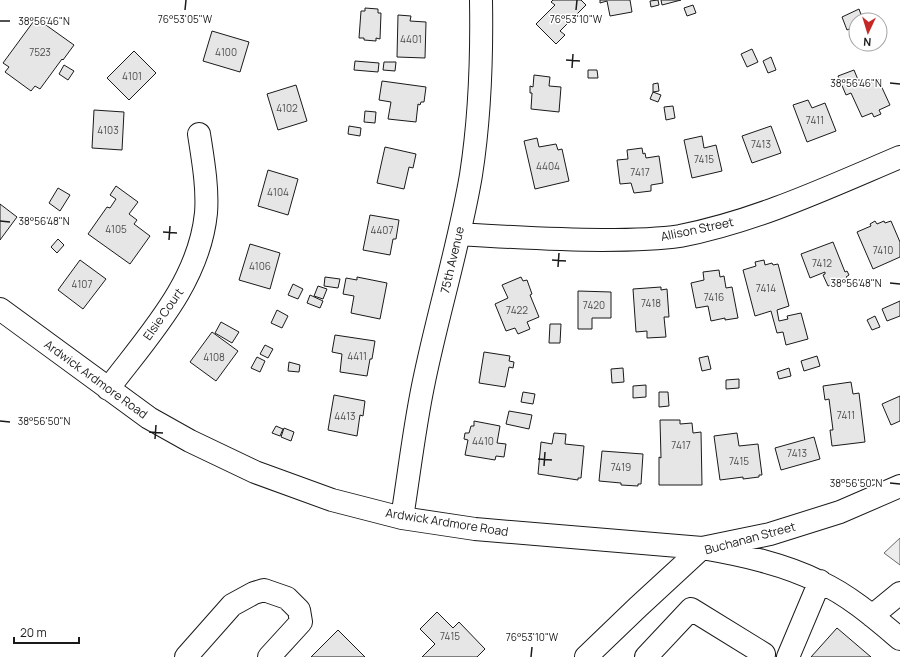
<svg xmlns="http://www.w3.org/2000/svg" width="900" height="657" viewBox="0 0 900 657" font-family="Manrope,sans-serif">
  <rect width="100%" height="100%" fill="#fff"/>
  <path fill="#ededed" stroke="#6a6a6a" d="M900 538V565L884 553Z"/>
  <path fill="#e6e6e6" stroke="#1a1a1a" d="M553 0H581L586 5 560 31 565 35 556 44 536 24 555 5 551 2Z
    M600 0H630L632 12 610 16 607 1 600 3Z
    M658 0 659 5 651 7 650 1Z
    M661 0H681L662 5Z
    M693 5 696 13 687 16 684 8Z
    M365 8 378 9V13H381L380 39 376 38V41L364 40V38H359L361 11H365Z
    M859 9 863 20H856V26L847 30 842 17Z
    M398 15 411 16 410 21 426 22 425 58 397 57Z
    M36 18 74 45 63 60 62 59 40 89 35 86 31 91 5 72 9 67 3 63Z
    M212 31 249 42 240 72 203 61Z
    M752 49 758 62 747 67 741 54Z
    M134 51 156 73 129 100 107 78Z
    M771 57 776 70 768 73 763 61Z
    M355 61 379 63 378 72 354 70Z
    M384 62H396L395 71 383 70Z
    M64 65 74 71 68 80 59 74Z
    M588 70H597L598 78H588Z
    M854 70 861 87 878 79 890 105 879 110 881 114 874 117 872 113 862 117 851 93 846 95 838 76Z
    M534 75 550 77 549 86 561 87 559 112 531 109 532 93H530V86L533 87Z
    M382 81 426 87 424 102H421L420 105 418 104 416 122 388 119 391 102 379 100Z
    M658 83 659 91 653 92V84Z
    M296 85 307 121 278 130 267 94Z
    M653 92 661 95 658 102 650 99Z
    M808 100 812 108 825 103 836 131 807 142 793 105Z
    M673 106 675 118 666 120 664 107Z
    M94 110 124 112 122 150 92 148Z
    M365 111 376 112 375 123 364 122Z
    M349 126 361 128 360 136 348 134Z
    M771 126 781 153 752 163 742 136Z
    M702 136 704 148 716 145 722 171 692 178 684 140Z
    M537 138 539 147 556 144 558 150 562 149 569 181 535 189 524 141Z
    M385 147 416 154 413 168 409 167 404 189 377 183Z
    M642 148 643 154 645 153 646 158 659 156 663 183 651 185V191L634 193 631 183 620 184 617 160 628 159 627 150Z
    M268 170 298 179 288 215 258 206Z
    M116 186 138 202 129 214 137 220 134 224 150 236 130 264 88 234 107 207 110 208 116 199 110 195Z
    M58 188 70 195 60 211 49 203Z
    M0 204 17 217 0 240Z
    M370 215 399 220 396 239H393L390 255 363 250Z
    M875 221 877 224 884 221 885 223 891 221 900 242V257L873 269 857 232 871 226 870 224Z
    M58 239 64 245 57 253 51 247Z
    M833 242 845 272 847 271 849 275 846 277 847 278 828 286 823 275 825 274V272L810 278 801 254Z
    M250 244 280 253 270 289 239 280Z
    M80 260 106 279 83 309 58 290Z
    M764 260 765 265 772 263 773 265 778 264 789 306 777 310 779 321 788 319 787 316 801 313 808 339 786 345 783 332 777 333 771 311 755 316 743 270 756 266 755 262Z
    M719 270 720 277 724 276 726 288 732 287 738 318 725 320V318L711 321 708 306 696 308 691 283 704 280 703 272Z
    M325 277 340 279 338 288 324 286Z
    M357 277 387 283 380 319 351 313 354 296 343 294 346 278 357 280Z
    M521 277 523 281 527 280 532 294 530 295 539 317 527 322 530 329 518 334 515 328 506 331 495 304 508 298 502 285Z
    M293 284 303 289 298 299 288 295Z
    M318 286 327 289 323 299 314 296Z
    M661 287V290L667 289 669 317H664L666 337 647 338V331L636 332 633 289Z
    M578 291 611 292V318H592V329H578Z
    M310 295 323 301 320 308 307 303Z
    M900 301V316L887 321 882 309Z
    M277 310 288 316 282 328 271 323Z
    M875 316 880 327 872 330 867 320Z
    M221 322 239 332 232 343 215 333Z
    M550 324H561L560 343H549Z
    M212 332 238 351 216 381 190 362Z
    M335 335 375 341 372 359H370L367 376 340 372 342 354 332 352Z
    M265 345 273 349 268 358 260 354Z
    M484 352 510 356 509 361 514 362 513 368 509 367 505 387 479 383Z
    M708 356 711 369 702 371 699 358Z
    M817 356 820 366 804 371 801 361Z
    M257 357 265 361 260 372 251 368Z
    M289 362 300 365 299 372 288 371Z
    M623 368 624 382 612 383 611 369Z
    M789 368 791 376 779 379 777 372Z
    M739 379V388L726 389V380Z
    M851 382 853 394 859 393 865 442 832 446 830 430H833L829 399 825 400 823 386Z
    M646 385V397L633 398V386Z
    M523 392 535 394 533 404 521 402Z
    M659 392H668L669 406 659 407Z
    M334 395 365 401 363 416 360 415 357 436 328 430Z
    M900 396V421L891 425 882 404Z
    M509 411 532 415 529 429 506 424Z
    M660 420H680V424L692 423 693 433 701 432 702 485H659V457L661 458Z
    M474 421 500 426 497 443 506 444 504 457 496 456 495 460 465 455 468 440 464 439 465 433H469L471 426H474Z
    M276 426 283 429 280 436 272 433Z
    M284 428 294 432 291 441 281 437Z
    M554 433 566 434 565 444 584 446 581 478H578V480L538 474 541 442 552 444Z
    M737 433 739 446 758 444 762 475H759V477L743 479V477L720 480 714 436Z
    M814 437 820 459 781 470 775 448Z
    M602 451 643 454 641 484H638V486L621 485V483L599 481Z
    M437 612 453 628 459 622 485 649 477 657H422L435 644 420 629Z
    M837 628 871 657H811Z
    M338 630 365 657H311Z"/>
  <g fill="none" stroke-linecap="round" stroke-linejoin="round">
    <defs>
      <path id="minor" d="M459 234C507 237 554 240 602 240 628 240 654 240 680 236 757 221 829 187 900 157
        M0 309 149 418 190 441 255 472 332 500 402 518 475 529 702 548C742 555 784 564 820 582 850 596 875 618 900 639
        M108 389C148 336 199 283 206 213 208 188 203 160 199 134
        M402 518C409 474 414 430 423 386 437 316 459 246 471 175 480 117 482 58 481 0
        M872 616 900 593
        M186 657 232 605 254 593 264 590 287 598 299 610 301 622 269 657
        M586 657 638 607 702 548 770 534 840 512 900 486
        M646 657 691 609 764 654 762 657
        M788 657 820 581"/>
    </defs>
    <use href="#minor" stroke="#1a1a1a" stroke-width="24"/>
    <use href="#minor" stroke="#fff" stroke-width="22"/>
  </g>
  <path fill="none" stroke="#1a1a1a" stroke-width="1.5" d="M185 10 186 0M576 10 577 0M0 21H10M566 60 580 61M572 68 573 54M890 83 900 84M0 221 10 222M163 232 177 233M169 240 170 226M552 260 566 261M558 267 559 253M890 283 900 284M0 421 10 422M149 432 163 433M155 439 156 425M538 459 552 460M544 466 545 452M890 483 900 484M531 657 532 647"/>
  <g text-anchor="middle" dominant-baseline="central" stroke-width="3" stroke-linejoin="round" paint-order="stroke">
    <g font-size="10" fill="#4d4d4d">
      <text x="411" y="39">4401</text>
      <text x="40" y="52">7523</text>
      <text x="226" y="52">4100</text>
      <text x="132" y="76">4101</text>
      <text x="287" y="108">4102</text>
      <text x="815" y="120">7411</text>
      <text x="108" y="130">4103</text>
      <text x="761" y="144">7413</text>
      <text x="704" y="159">7415</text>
      <text x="548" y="166">4404</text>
      <text x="640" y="172">7417</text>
      <text x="278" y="192">4104</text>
      <text x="116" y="229">4105</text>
      <text x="382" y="230">4407</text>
      <text x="883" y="250">7410</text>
      <text x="822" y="263">7412</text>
      <text x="260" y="266">4106</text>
      <text x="82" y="284">4107</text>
      <text x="766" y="288">7414</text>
      <text x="714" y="297">7416</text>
      <text x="651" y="303">7418</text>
      <text x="594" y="305">7420</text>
      <text x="517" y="310">7422</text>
      <text x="357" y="356">4411</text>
      <text x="214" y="357">4108</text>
      <text x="846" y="415">7411</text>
      <text x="345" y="416">4413</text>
      <text x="483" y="441">4410</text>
      <text x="681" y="445">7417</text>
      <text x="797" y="453">7413</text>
      <text x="739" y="461">7415</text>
      <text x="621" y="467">7419</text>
      <text x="450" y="636">7415</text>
    </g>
    <g font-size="12" fill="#1a1a1a" stroke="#fff">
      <text transform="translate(697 229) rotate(-12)">Allison Street</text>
      <text transform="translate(452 260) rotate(-77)">75th Avenue</text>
      <text transform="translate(163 314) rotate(-55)">Elsie Court</text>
      <text transform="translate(96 379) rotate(36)">Ardwick Ardmore Road</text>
      <text transform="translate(447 522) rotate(9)">Ardwick Ardmore Road</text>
      <text transform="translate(750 538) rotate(-15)">Buchanan Street</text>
    </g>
  </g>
  <g font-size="10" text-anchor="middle" fill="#1a1a1a" stroke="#fff" stroke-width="3" stroke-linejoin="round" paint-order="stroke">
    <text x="185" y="23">76°53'05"W</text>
    <text x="576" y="23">76°53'10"W</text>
    <text x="44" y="25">38°56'46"N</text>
    <text x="856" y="87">38°56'46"N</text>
    <text x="44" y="225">38°56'48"N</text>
    <text x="856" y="287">38°56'48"N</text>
    <text x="44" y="425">38°56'50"N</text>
    <text x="856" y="487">38°56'50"N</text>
    <text x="532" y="641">76°53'10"W</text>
  </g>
  <g transform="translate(868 32) rotate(184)"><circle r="19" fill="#ffffff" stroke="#a3a3a3"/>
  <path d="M0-3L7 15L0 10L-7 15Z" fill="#c62828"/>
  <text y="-6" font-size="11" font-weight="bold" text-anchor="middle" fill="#1a1a1a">N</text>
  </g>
  <path d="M14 637v6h65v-6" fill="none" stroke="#1a1a1a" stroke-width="2"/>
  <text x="20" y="637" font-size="12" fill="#1a1a1a" stroke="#ffffff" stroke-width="3" paint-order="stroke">20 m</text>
</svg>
